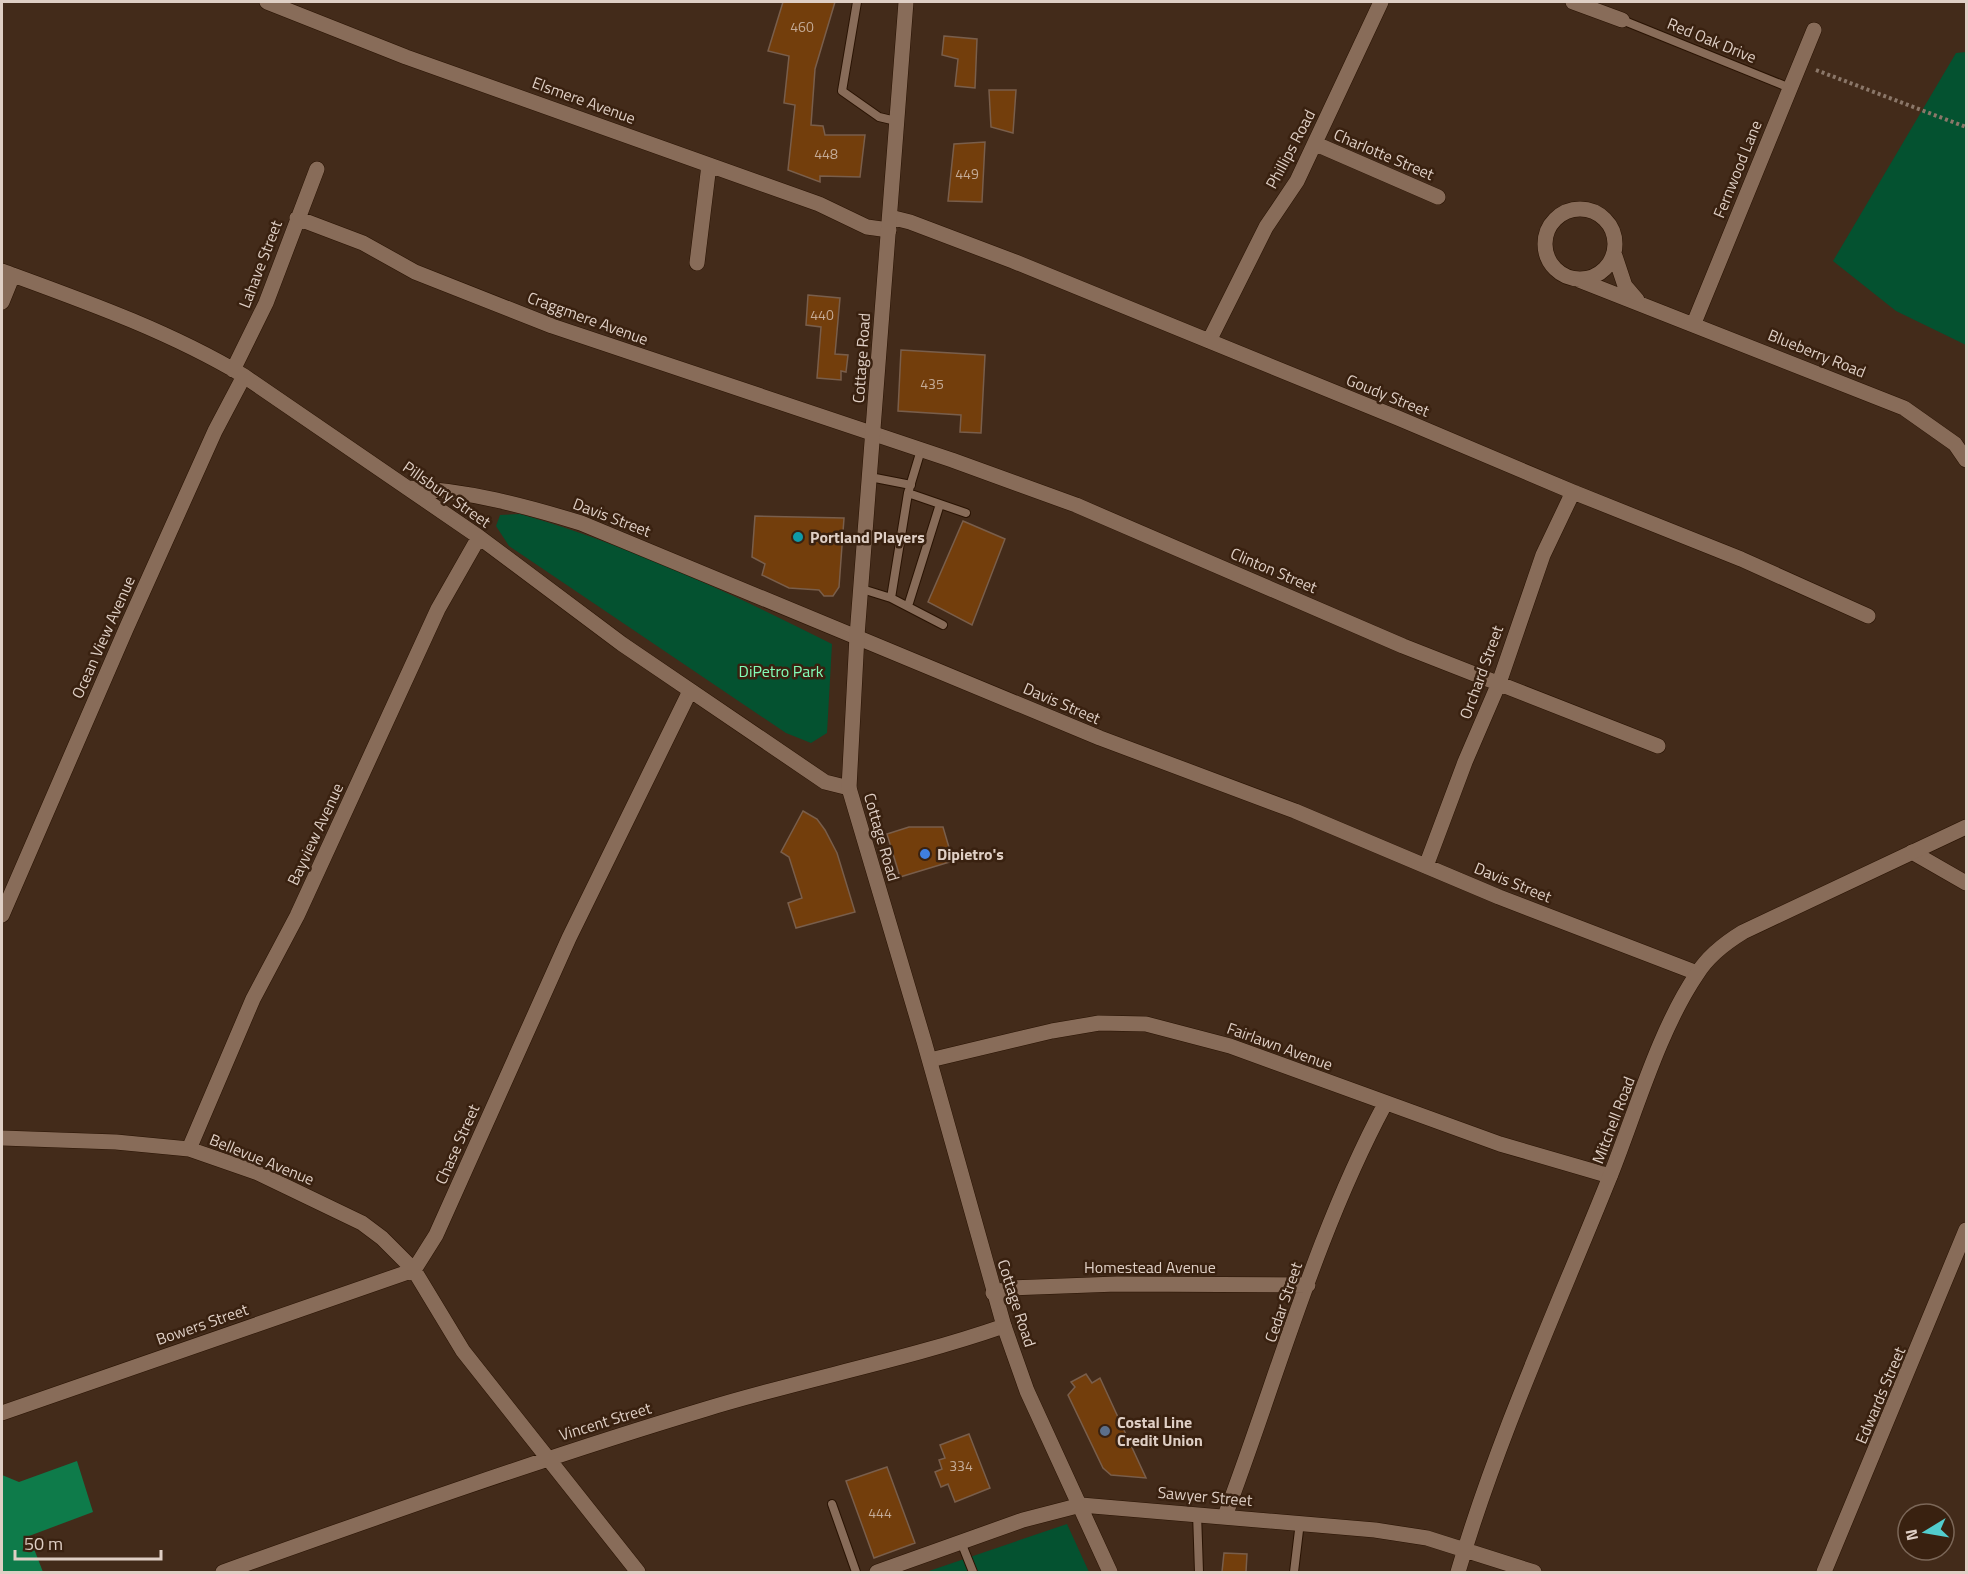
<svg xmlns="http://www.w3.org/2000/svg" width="1968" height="1574" viewBox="0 0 1968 1574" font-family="'Titillium Web',sans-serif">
  <rect width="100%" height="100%" fill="#432b1a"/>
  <path fill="#045230" d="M1966 52V345L1896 311 1833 261 1956 53Z
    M520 514C626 544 733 594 832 644L827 733 811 743 786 733 509 546 496 526 500 515Z
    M1067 1524 1089 1572H926Z"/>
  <path fill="#0e7b4a" d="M77 1461 93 1512 29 1536 43 1572H2V1475L19 1482Z"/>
  <path fill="#733e0c" stroke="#795e4b" stroke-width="1.5" d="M783 2H835L815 69 811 125 823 126 825 135H865L860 177 820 176V182L788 170 795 105 784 103 789 56 768 51Z
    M944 36 977 39 975 88 955 86 958 59 942 55Z
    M989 90H1016L1013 133 991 127Z
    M985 142 982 202 948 201 954 144Z
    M808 295 840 298 835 354 848 355 846 372 841 371V380L817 378 821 327 806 325Z
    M901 350 985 355 981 433 960 432 961 415 898 411Z
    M755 516 844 518 839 587 833 596H824L819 590 789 588 762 575 765 564 752 557Z
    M963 521 1005 539 972 625 928 602Z
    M803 811 817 819 825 830 837 853 855 912 796 928 788 903 802 898 789 857 781 852Z
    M909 827H943L953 861 900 877 887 834Z
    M1086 1374 1092 1383 1100 1378 1146 1478 1111 1475 1103 1468 1068 1395 1075 1387 1071 1382Z
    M969 1434 990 1488 955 1502 948 1484 941 1487 935 1472 942 1469 939 1460 945 1458 940 1445Z
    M887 1467 915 1543 874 1558 846 1481Z
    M1224 1553 1247 1554 1246 1572H1222Z"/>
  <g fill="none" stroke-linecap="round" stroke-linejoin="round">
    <defs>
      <path id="service" d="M857 2 842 91 879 117 896 121
        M1622 20 1790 88
        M870 477 911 485
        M908 493 966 513
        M862 589 891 598 943 625
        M891 598 908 493 921 450
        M908 606 940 504
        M832 1504 856 1572
        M1197 1513 1199 1572
        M961 1542 973 1572
        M1294 1572 1300 1522"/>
      <path id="minor" d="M267 2 406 57 819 204 867 227 889 230
        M1573 2 1622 20
        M1316 144 1438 197
        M1545 244a35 35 0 1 1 70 0a35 35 0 1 1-70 0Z
        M890 217 910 222 1013 261 1398 418 1573 492 1741 559 1868 616
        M297 218 363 243 415 272 552 326 952 460 1076 505 1403 646 1658 746
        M1614 253 1625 286 1637 300
        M697 263 709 165
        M2 271C84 301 169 331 244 376L479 537 622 644 825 782 849 788
        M1579 280 1904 408 1955 444 1966 460
        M2 302 13 275
        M1694 323 1814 30
        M1209 341 1266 227 1297 181 1381 2
        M233 370 266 303 317 169
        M408 488C466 490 526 506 581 523L1100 738 1295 811 1499 897 1697 973
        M1912 852 1966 883
        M1426 866 1465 762 1499 683 1543 555 1573 492
        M2 915 126 629 215 431 244 376
        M930 1060 1052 1031 1099 1023 1146 1024 1230 1046 1500 1144 1610 1176
        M2 1138 116 1142 189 1149 258 1173 362 1223 382 1238 414 1270 2 1413
        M189 1149 253 999 297 916 438 609 479 537
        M993 1293 1011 1288 1117 1284 1308 1285
        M1225 1516C1277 1378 1316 1233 1385 1104
        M223 1572C383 1515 543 1458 706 1409 804 1379 906 1360 1004 1326
        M638 1572 463 1351 414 1270 436 1235 569 938 690 691
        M1824 1572 1966 1230"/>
      <path id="tertiary" d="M906 2 857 636 849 788 924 1041 1004 1326 1027 1391 1110 1572
        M877 1572 1023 1520 1081 1505 1375 1530 1427 1538 1534 1572
        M1458 1572C1498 1436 1558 1306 1611 1174 1636 1111 1659 1030 1697 974 1708 956 1725 943 1743 932L1966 827"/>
    </defs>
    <use href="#service" stroke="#291303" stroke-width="10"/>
    <use href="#minor" stroke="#291303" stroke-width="16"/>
    <use href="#tertiary" stroke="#291303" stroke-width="16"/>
    <path stroke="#8b7769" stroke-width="4" stroke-dasharray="3 3" stroke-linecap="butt" d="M1816 70 1966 127"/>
    <use href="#service" stroke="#886c59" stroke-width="8"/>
    <use href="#minor" stroke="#886c59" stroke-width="15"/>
    <use href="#tertiary" stroke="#886c59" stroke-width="15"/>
  </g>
  <circle fill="#0f9aa8" stroke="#392110" stroke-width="2" cx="798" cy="537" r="6"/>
  <circle fill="#3f7fe0" stroke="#392110" stroke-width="2" cx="925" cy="854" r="6"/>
  <circle fill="#5c6f8a" stroke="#392110" stroke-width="2" cx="1105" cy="1431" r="6"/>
  <g text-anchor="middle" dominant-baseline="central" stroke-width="5" stroke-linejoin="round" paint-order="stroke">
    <g font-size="14" fill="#c4ab97">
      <text x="802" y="26">460</text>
      <text x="826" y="153">448</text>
      <text x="967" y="173">449</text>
      <text x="822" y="314">440</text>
      <text x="932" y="383">435</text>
      <text x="961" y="1465">334</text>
      <text x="880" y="1512">444</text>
    </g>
    <g font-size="16" fill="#dfcfc5" stroke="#392110">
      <text transform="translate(1712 40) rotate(22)">Red Oak Drive</text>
      <text transform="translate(584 100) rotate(20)">Elsmere Avenue</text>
      <text transform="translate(1290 149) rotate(-62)">Phillips Road</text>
      <text transform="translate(1384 154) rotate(23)">Charlotte Street</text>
      <text transform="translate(1737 169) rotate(-68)">Fernwood Lane</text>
      <text transform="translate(260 264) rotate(-69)">Lahave Street</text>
      <text transform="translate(588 318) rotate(20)">Craggmere Avenue</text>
      <text transform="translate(1817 353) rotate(22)">Blueberry Road</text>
      <text transform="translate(861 358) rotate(-86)">Cottage Road</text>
      <text transform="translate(1388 395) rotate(22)">Goudy Street</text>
      <text transform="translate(447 494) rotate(35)">Pillsbury Street</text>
      <text transform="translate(612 517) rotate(21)">Davis Street</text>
      <text transform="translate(1274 570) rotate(23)">Clinton Street</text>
      <text transform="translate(103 637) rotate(-66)">Ocean View Avenue</text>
      <text transform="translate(1481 672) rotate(-70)">Orchard Street</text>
      <text transform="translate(1062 703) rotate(23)">Davis Street</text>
      <text transform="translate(315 834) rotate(-65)">Bayview Avenue</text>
      <text transform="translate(882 837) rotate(74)">Cottage Road</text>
      <text transform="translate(1513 882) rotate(22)">Davis Street</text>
      <text transform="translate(1280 1046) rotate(20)">Fairlawn Avenue</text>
      <text transform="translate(1613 1120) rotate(-69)">Mitchell Road</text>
      <text transform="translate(457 1144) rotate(-66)">Chase Street</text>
      <text transform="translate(262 1159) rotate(22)">Bellevue Avenue</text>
      <text x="1150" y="1267">Homestead Avenue</text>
      <text transform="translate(1283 1302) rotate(-71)">Cedar Street</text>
      <text transform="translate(1017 1303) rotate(72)">Cottage Road</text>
      <text transform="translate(202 1324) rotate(-19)">Bowers Street</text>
      <text transform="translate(1880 1395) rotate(-67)">Edwards Street</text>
      <text transform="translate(605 1421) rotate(-17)">Vincent Street</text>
      <text transform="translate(1205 1496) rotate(5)">Sawyer Street</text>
    </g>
    <g font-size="16" font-weight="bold" fill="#dfcfc5" stroke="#392110" text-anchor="start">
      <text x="810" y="537">Portland Players</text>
      <text x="937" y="854">Dipietro's</text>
      <text x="1117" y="1422">Costal Line<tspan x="1117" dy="18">Credit Union</tspan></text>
    </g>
    <g font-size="16" fill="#82fdb7" stroke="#392110">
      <text x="781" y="671">DiPetro Park</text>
    </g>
  </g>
  <rect width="1968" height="1574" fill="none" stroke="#dfcfc5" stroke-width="6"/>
  <g transform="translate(1926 1532) rotate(259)"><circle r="28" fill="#392110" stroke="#7b6758" stroke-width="1.5"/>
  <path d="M0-4.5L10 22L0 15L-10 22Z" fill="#52cdce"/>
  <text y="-9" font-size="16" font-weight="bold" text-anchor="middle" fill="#dfcfc5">N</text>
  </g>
  <path d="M15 1550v9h146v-9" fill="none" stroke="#dfcfc5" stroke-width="3"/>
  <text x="24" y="1550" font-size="18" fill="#dfcfc5" stroke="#392110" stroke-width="4.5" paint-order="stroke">50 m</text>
</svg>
